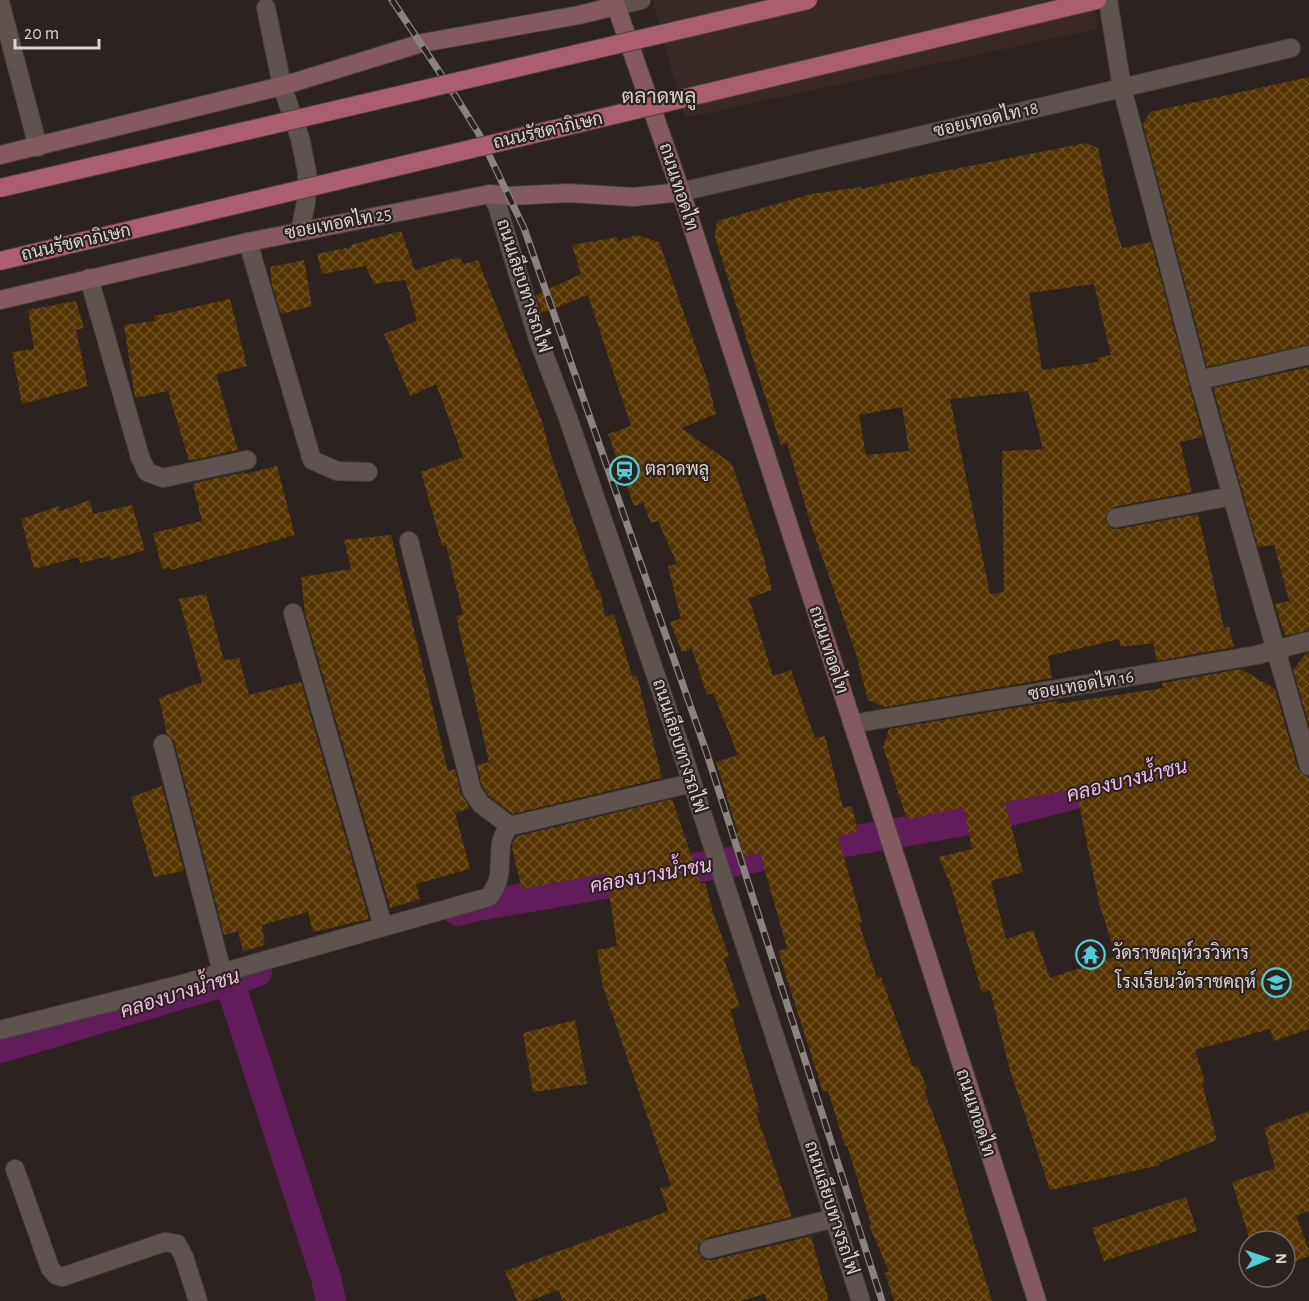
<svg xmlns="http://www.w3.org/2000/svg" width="1309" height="1301" viewBox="0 0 1309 1301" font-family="'Alegreya Sans',Sarabun,sans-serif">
  <defs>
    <pattern id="building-cross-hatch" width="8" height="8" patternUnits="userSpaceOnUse" patternTransform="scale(1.5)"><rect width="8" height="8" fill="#553401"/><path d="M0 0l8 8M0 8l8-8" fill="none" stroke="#6d5025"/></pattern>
  </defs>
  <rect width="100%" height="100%" fill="#2c221f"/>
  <path fill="#392925" d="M652 0H1094L1097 29 685 118Z"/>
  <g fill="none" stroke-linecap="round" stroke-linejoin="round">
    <path stroke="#621c5b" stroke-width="30" d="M458 911 472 907 982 818 1117 783
      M229 980 326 1278 331 1301
      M0 1048 257 972"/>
  </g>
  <path fill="url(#building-cross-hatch)" fill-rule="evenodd" d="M1309 77V344L1207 367 1143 124 1150 112Z
    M1086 143 1098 148 1112 215 1122 248 1151 242 1203 437 1180 442 1192 492 1114 507 1106 514 1105 521 1112 528 1118 529 1198 514 1224 628 1229 627 1234 647 1157 661 1153 643 1121 647 1119 639 1048 656 1052 678 885 707 868 700 856 654 811 525 787 443 781 445 747 340 715 237 717 221 811 194 861 187V189L924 175ZM1094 284 1111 355 1097 358 1098 362 1042 370 1029 293ZM1028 391 1043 449 1002 451 1004 592 990 594 950 399ZM902 407 909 451 866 455 859 415Z
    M401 231 415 270 459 257 464 264 478 260 542 421 550 452 597 590H600L605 617 614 614 632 676 637 675 662 778 513 814 489 796 482 786 477 765 489 762 456 616 463 615 446 545 442 546 421 472 463 457 436 384 410 396 384 334 417 321 405 280 374 284 366 266 322 274 317 254 351 247V245Z
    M636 235 659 242 707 379 716 414 681 428 732 464 762 551 772 590 749 598 773 676 791 670 815 738 825 736 843 808 852 806 858 832 838 836 862 922 859 923 877 978 881 977 913 1067 918 1066 927 1089 924 1090 945 1146 992 1301H894L885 1273 889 1272 869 1225 871 1224 847 1145 845 1146 828 1091 823 1092 778 951 787 948 760 853 744 856 736 833H738L716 762 738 755 713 693 707 695 692 649 682 652 670 622 681 619 668 566 677 564 658 521 651 523 643 503 634 506 608 434 631 426 588 295 542 313 536 295 581 274 572 245 617 237 618 241Z
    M304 260 312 306 281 314 272 285 270 267Z
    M230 299 247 366 216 374 238 450 189 461 168 391 135 398 124 325 155 321 154 316Z
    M76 301 84 328 76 330 88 386 22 404 12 352 34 349 28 310Z
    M1309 367V630L1285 636 1275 604 1289 601 1274 545 1258 547 1213 388Z
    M277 466 295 535 171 570V567L162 569 153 533 202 521 193 485 194 483 244 472 245 474Z
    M90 500 93 514 132 505 145 550 111 560 110 556 80 563 79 557 34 569 21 519 59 506 60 511Z
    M391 535 448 771 455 769 461 794 470 808 455 813 470 869 416 884 420 899 390 908 305 614 301 577 351 569 344 540Z
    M206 594 224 660 239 658 249 695 301 682 369 919 313 932 308 912 262 925 265 945 243 951 238 931 224 935 174 741 167 734 159 698 202 682 179 599Z
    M1306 653H1309V725L1293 670Z
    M1241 669 1275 689 1298 769 1302 774 1309 777V1029L1274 1041 1270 1029 1195 1050 1205 1082 1202 1083 1217 1140 1159 1163 1160 1165 1050 1190 1009 1067 990 990 982 993 951 887 939 857 972 849 964 807 907 819 883 747 889 729 1056 701 1057 704 1163 688 1162 683ZM1076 789 1099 903 1116 956 1050 978 1033 930 1006 939 991 881 1023 872 1005 802Z
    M162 786 184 871 154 877 131 797Z
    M672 799 701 884 705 883 713 912 729 956 724 958 740 1007 730 1009 760 1112 756 1113 792 1217 706 1238 698 1245V1252L705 1260H712L811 1236 829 1301H767L765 1294 741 1301H562L559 1290 529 1301H517L505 1271 668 1211 660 1188 671 1186 603 987 597 950 617 946 606 873 522 889 512 848 513 842 517 836Z
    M575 1020 587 1084 533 1092 523 1033Z
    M1309 1111V1211L1296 1216 1309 1250V1256L1285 1265V1241H1250L1232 1182 1275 1168 1264 1128Z
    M1186 1197 1197 1231 1104 1261 1092 1228Z"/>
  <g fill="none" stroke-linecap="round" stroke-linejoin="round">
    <defs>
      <path id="street" d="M1108 0 1122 88 1199 380 1309 766
        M0 2 38 147
        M616 6 641 0
        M266 8 282 86 300 138 307 172 306 202 300 231
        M681 192 1291 48
        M490 194 497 205 538 339 568 418 685 761 861 1301
        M248 242 312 460 337 471 368 472
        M89 278 140 457 147 472 163 478 247 460
        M1199 380 1309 355
        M1116 518 1232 496
        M409 541 472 791 481 804 510 826
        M293 613 383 926
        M852 724 1257 655 1309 641
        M163 744 222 972
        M0 1030 175 986 489 897C494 890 498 884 499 875 502 857 496 842 510 826L692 783
        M15 1169 50 1268 56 1275 62 1277 165 1242 177 1244 184 1257 198 1301
        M709 1249 835 1218"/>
      <path id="secondary" d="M614 0 681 192 884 821 1037 1301
        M0 155 282 86 422 43 579 15 616 6
        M0 300 248 242 490 194 509 196 568 193 634 197 681 192"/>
    </defs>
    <use href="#street" stroke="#48403d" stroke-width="20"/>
    <use href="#secondary" stroke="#48403d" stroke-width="20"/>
    <use href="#street" stroke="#5e534f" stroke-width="18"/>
    <use href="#secondary" stroke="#855960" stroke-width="18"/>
    <defs>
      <path id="rail" d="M392 0 456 97 479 134 524 228 707 754 882 1301"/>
    </defs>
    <use href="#rail" stroke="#8b8381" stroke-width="7"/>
    <use href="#rail" stroke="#2c221f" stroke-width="4.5" stroke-dasharray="14" stroke-linecap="butt"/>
    <defs>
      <path id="primary-bridge" d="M0 188 808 0
        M0 261 1097 0"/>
    </defs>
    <use href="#primary-bridge" stroke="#48403d" stroke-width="20" stroke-linecap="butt"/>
    <use href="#primary-bridge" stroke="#ac5e71" stroke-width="18"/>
  </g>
  <defs>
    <symbol id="station-ring" viewBox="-11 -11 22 22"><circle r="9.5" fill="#2c221f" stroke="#51ccd5" stroke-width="1.5"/><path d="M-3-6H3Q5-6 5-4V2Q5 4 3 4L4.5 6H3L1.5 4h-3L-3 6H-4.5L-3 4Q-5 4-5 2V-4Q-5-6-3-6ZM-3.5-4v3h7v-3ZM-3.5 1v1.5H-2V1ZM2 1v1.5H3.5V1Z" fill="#51ccd5"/></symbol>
    <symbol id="temple-ring" viewBox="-11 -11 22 22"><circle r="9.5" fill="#2c221f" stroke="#51ccd5" stroke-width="1.5"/><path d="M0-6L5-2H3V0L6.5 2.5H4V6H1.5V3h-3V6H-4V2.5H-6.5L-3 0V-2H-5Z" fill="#51ccd5"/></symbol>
    <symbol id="school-ring" viewBox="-11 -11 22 22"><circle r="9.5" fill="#2c221f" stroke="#51ccd5" stroke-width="1.5"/><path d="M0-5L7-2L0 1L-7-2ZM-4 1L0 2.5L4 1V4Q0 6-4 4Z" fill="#51ccd5"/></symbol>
  </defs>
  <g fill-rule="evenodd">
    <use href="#station-ring" x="608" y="454" width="33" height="33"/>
    <use href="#temple-ring" x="1074" y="938" width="33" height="33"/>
    <use href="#school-ring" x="1260" y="966" width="33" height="33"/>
  </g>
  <g text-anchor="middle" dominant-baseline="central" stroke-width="4.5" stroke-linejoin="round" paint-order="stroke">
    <g font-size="18" fill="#dbd4d2" stroke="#2c221f">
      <text transform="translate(986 120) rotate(-13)">ซอยเทอดไท 18</text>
      <text transform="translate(548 131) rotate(-13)">ถนนรัชดาภิเษก</text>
      <text transform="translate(678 187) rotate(72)">ถนนเทอดไท</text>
      <text transform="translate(338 224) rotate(-11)">ซอยเทอดไท 25</text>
      <text transform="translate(76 243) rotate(-13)">ถนนรัชดาภิเษก</text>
      <text transform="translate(523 286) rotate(72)">ถนนเลียบทางรถไฟ</text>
      <text transform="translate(828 650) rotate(72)">ถนนเทอดไท</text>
      <text transform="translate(1081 686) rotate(-10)">ซอยเทอดไท 16</text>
      <text transform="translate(679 746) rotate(72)">ถนนเลียบทางรถไฟ</text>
      <text transform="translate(975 1113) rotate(72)">ถนนเทอดไท</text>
      <text transform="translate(831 1208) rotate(72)">ถนนเลียบทางรถไฟ</text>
    </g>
    <g font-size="18" fill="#dbd4d2" stroke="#2c221f" text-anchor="start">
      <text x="645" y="470">ตลาดพลู</text>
      <text x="1112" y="954">วัดราชคฤห์วรวิหาร</text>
      <text x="1256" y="983" text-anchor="end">โรงเรียนวัดราชคฤห์</text>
    </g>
    <g font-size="20" font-style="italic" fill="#f7baec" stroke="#2c221f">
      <text transform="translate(1127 781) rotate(-14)">คลองบางน้ำชน</text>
      <text transform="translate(651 876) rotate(-10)">คลองบางน้ำชน</text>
      <text transform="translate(180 994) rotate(-17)">คลองบางน้ำชน</text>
    </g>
    <g font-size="21" fill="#dcceca" stroke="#2c221f">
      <text x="659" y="96">ตลาดพลู</text>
    </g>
  </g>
  <g transform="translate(1267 1259) rotate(88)"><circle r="28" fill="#2c221f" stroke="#726967" stroke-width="1.5"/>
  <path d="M0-4.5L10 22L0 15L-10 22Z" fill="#51ccd5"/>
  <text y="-9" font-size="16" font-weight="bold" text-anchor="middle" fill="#dbd4d2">N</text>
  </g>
  <path d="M15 39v9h84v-9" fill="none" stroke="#dbd4d2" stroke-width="3"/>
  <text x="24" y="39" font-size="18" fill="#dbd4d2" stroke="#2c221f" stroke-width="4.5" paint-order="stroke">20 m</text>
</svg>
